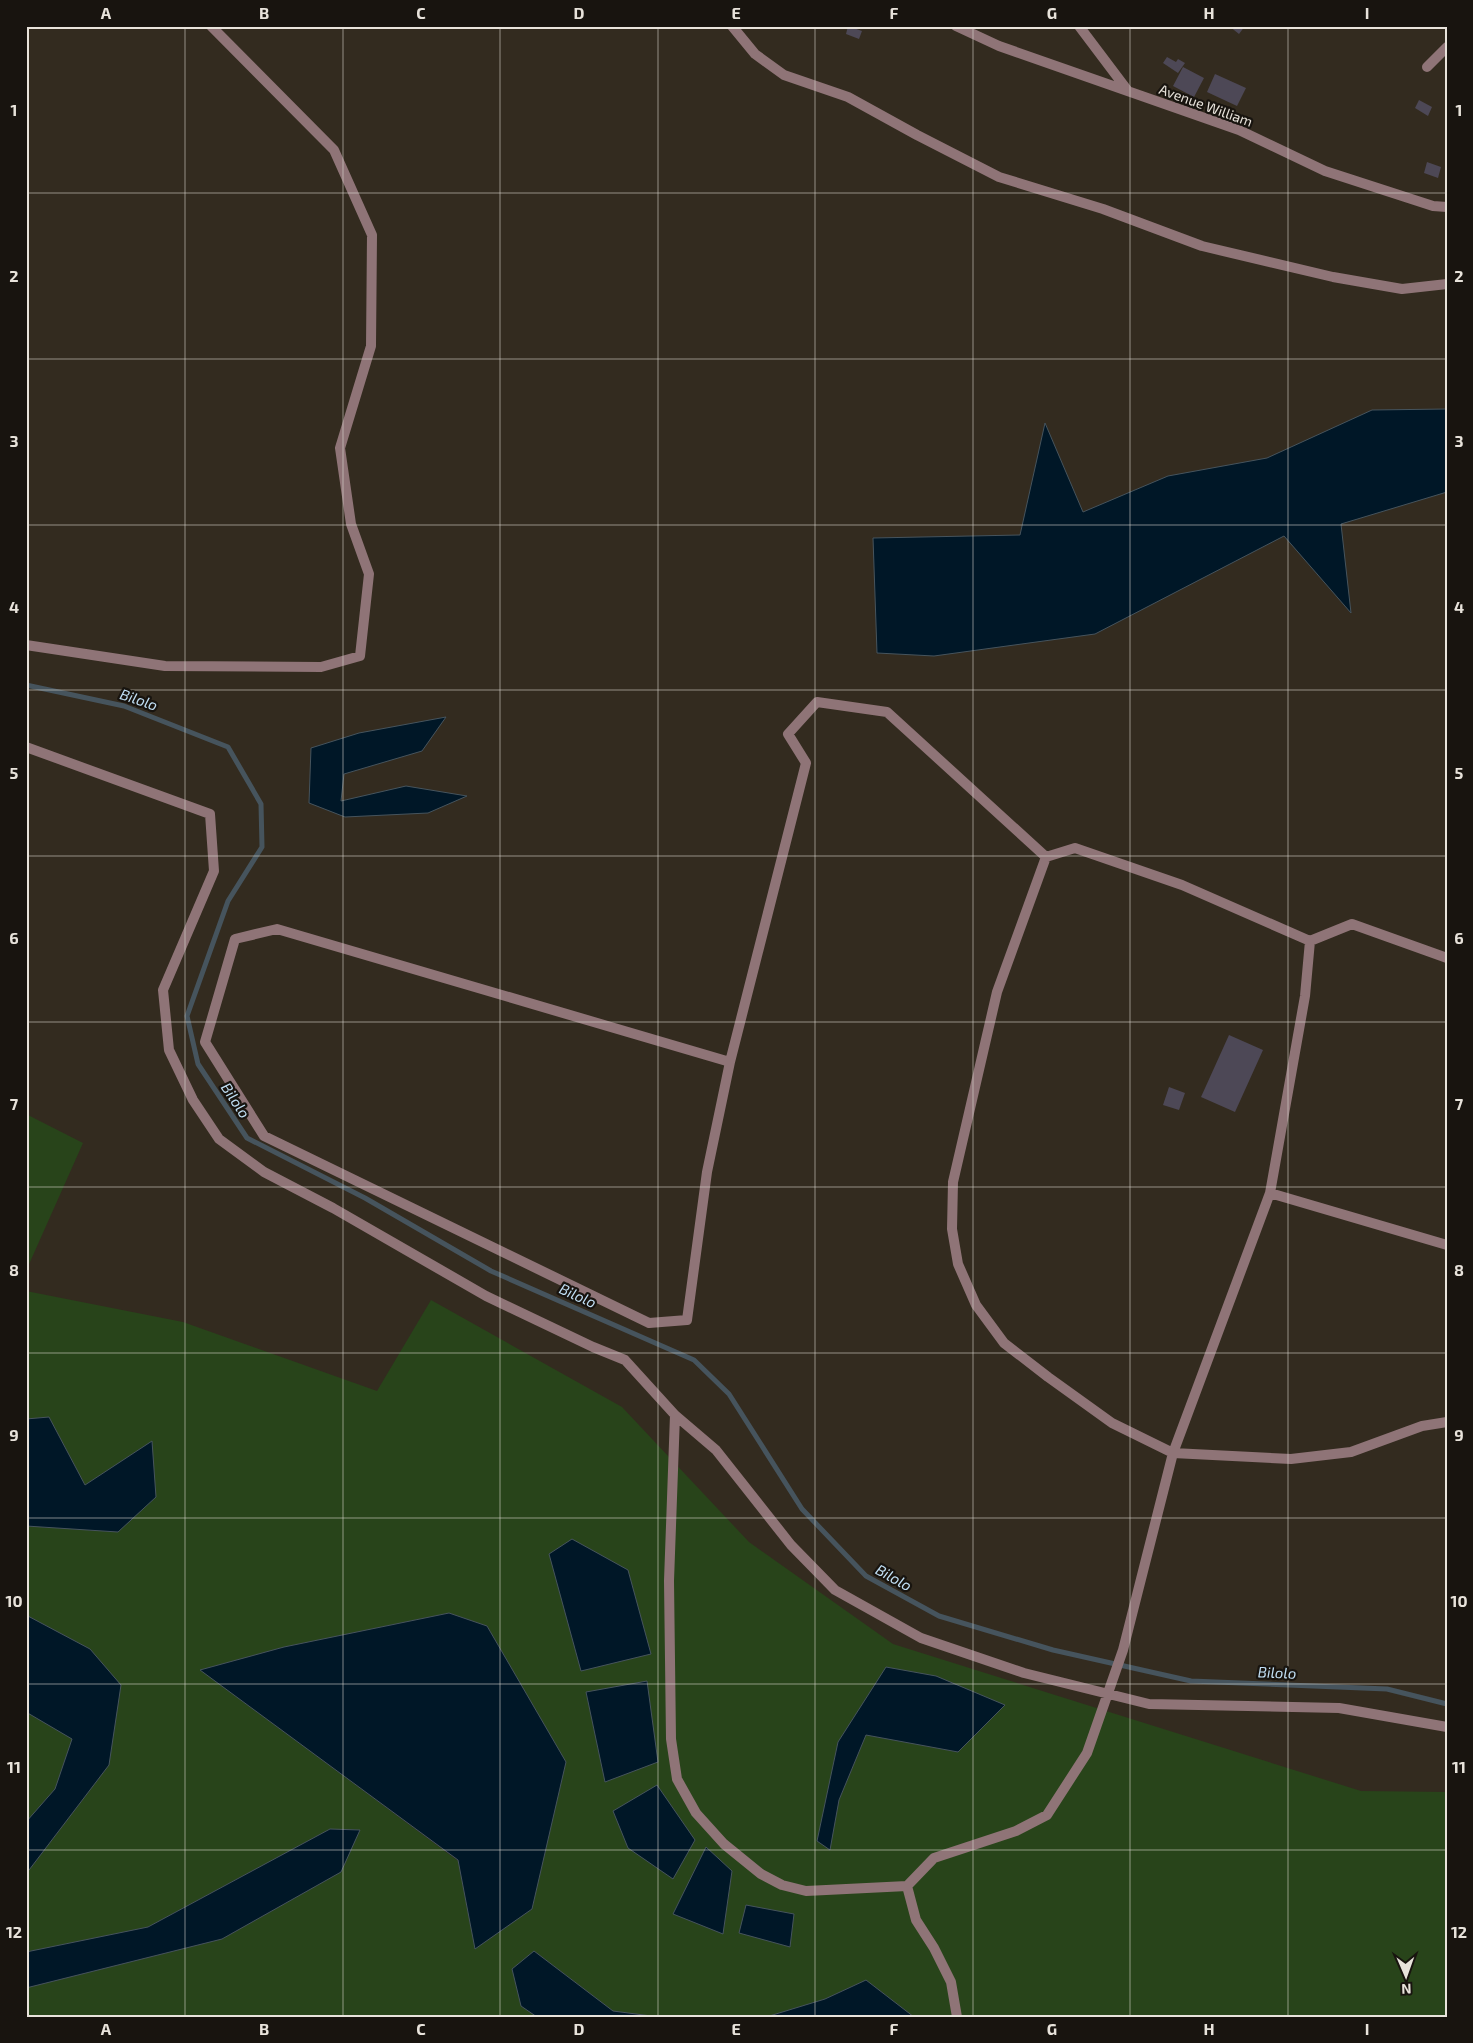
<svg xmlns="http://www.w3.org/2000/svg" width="1473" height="2043" viewBox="0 0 1473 2043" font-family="'Exo 2',sans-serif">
  <rect width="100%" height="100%" fill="#332b1f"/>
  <path fill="#28441a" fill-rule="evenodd" d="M26 1114 83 1143 26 1271Z
    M26 1291 183 1322 377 1391 431 1300 622 1407 749 1542 893 1644 1361 1791 1447 1792V2017H914L866 1980 825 1999 766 2017H659L613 2011 534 1951 521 2006 537 2017H26V1988L222 1939 340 1872 359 1830 330 1829 148 1927 26 1952V1874L109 1765 90 1649 26 1615V1526L118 1532 85 1485 49 1417 26 1419ZM449 1613 487 1626 565 1762 475 1948 458 1861 201 1670 284 1647ZM936 1676 958 1752 866 1735 839 1800 829 1850 838 1742Z
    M26 1712 73 1739 55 1789 26 1822Z"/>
  <path fill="#001727" stroke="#46545d" d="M1447 409V492L1341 524 1351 613 1284 536 1095 634 934 656 877 653 873 538 1020 535 1045 423 1083 512 1168 476 1267 458 1372 410Z
    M446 717 422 751 344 774 341 801 406 786 467 796 428 813 345 817 309 803 311 748 359 733Z
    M49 1417 85 1485 152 1441 156 1497 118 1532 26 1526V1419Z
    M572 1539 628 1570 651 1654 581 1671 549 1554Z
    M449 1613 487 1626 566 1762 532 1909 475 1949 458 1860 200 1670 284 1647Z
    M26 1615 90 1649 121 1685 109 1765 26 1874V1822L55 1789 72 1739 26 1712Z
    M886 1667 936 1676 1005 1705 958 1752 866 1735 839 1800 830 1850 817 1841 838 1742Z
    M647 1681 658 1762 605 1782 586 1692Z
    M657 1785 695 1840 673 1879 628 1848 613 1811Z
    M330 1829 360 1830 341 1872 222 1939 26 1988V1952L148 1927Z
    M706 1847 732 1871 723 1934 673 1914Z
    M746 1905 794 1914 790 1947 739 1933Z
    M534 1951 613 2011 659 2017H537L521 2006 512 1969Z
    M866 1980 914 2017H766L825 1999Z"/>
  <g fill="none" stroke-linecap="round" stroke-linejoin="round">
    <path stroke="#46545d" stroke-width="5" d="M26 685 124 706 228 747 261 804 262 847 228 901 187 1016 198 1064 247 1138 365 1198 491 1271 694 1360 729 1394 802 1509 866 1576 939 1616 1053 1650 1191 1681 1387 1689 1447 1704"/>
  </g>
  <path fill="#4d4856" d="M848 26 862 31 859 39 846 34Z
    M1229 26H1245L1239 34Z
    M1167 57 1176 62 1178 59 1185 63 1178 73 1163 63Z
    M1183 67 1204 78 1194 97 1173 86Z
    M1215 74 1246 88 1237 106 1207 92Z
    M1419 100 1432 107 1428 116 1415 108Z
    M1427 162 1441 167 1438 178 1424 173Z
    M1229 1035 1263 1050 1235 1112 1201 1097Z
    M1169 1087 1185 1093 1179 1110 1163 1105Z"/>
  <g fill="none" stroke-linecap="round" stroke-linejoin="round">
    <path stroke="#8f7477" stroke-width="10" d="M732 26 755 54 784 75 848 97 917 135 999 177 1103 209 1202 246 1333 277 1402 289 1447 284
      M26 645 165 666 321 667 360 656 369 574 351 524 340 448 371 346 372 235 334 150 211 26
      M26 747 210 814 214 871 163 990 169 1050 193 1100 219 1139 264 1172 333 1208 486 1296 593 1347 625 1360 675 1415 716 1450 791 1545 835 1590 921 1638 1024 1673 1149 1704 1339 1708 1447 1727
      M1310 941 1182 885 1075 848 1046 857 997 992 953 1182 952 1229 958 1264 976 1305 1004 1343 1048 1377 1112 1423 1173 1453 1291 1459 1351 1452 1422 1426 1447 1422
      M730 1062 277 929 235 939 205 1042 264 1136 649 1323 687 1320 707 1172 730 1062 806 763 788 734 817 702 887 712 1046 857
      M1270 1193 1447 1245
      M675 1415 669 1581 671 1739 677 1779 696 1813 724 1844 761 1874 782 1885 806 1891 907 1886
      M957 2017 951 1982 934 1948 916 1920 907 1886 934 1858 1016 1831 1047 1815 1087 1753 1123 1650 1173 1453 1270 1193 1305 996 1310 941 1352 924 1447 958"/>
    <path stroke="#8f7477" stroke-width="10" d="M956 26 999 46 1239 130 1325 171 1433 206 1447 207
      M1079 26 1128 91
      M1427 67 1447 47"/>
  </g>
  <path fill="none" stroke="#e8e3db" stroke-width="1" stroke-opacity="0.55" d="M185 26V2017M343 26V2017M500 26V2017M658 26V2017M815 26V2017M973 26V2017M1130 26V2017M1288 26V2017M26 193H1447M26 359H1447M26 525H1447M26 690H1447M26 856H1447M26 1022H1447M26 1187H1447M26 1353H1447M26 1518H1447M26 1684H1447M26 1850H1447"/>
  <g text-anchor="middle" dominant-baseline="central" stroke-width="4.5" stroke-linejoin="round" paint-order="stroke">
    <g font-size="14" fill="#e8e3db" stroke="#18140f">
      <text transform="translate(1206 105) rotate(20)">Avenue William</text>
    </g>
    <g font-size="15" font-style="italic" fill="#c0def3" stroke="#18140f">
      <text transform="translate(139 699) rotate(19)">Bilolo</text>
      <text transform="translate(236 1100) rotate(56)">Bilolo</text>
      <text transform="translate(578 1295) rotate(24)">Bilolo</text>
      <text transform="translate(894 1577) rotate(29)">Bilolo</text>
      <text transform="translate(1277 1672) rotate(2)">Bilolo</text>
    </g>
  </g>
  <rect width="1473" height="2043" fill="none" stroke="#18140f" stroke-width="55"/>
  <g transform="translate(1406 1976) rotate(178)" stroke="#18140f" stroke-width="4" paint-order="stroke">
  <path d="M0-4L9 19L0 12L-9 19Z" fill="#e8e3db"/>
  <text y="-8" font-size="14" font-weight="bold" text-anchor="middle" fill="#e8e3db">N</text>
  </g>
  <rect x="28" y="28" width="1418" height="1988" fill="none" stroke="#e8e3db" stroke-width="2"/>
  <g font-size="16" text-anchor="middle" font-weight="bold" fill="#e8e3db">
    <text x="106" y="19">A</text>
    <text x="264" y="19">B</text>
    <text x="421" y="19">C</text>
    <text x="579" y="19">D</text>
    <text x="736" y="19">E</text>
    <text x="894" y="19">F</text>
    <text x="1052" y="19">G</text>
    <text x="1209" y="19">H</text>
    <text x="1367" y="19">I</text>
    <text x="14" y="116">1</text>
    <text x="1459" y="116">1</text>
    <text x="14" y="282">2</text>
    <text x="1459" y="282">2</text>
    <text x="14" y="447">3</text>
    <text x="1459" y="447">3</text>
    <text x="14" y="613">4</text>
    <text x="1459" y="613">4</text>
    <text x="14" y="779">5</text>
    <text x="1459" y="779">5</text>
    <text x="14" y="944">6</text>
    <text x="1459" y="944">6</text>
    <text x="14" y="1110">7</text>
    <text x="1459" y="1110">7</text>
    <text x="14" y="1276">8</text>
    <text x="1459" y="1276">8</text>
    <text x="14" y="1441">9</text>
    <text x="1459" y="1441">9</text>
    <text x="14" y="1607">10</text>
    <text x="1459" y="1607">10</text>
    <text x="14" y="1773">11</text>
    <text x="1459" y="1773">11</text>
    <text x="14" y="1938">12</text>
    <text x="1459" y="1938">12</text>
    <text x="106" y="2035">A</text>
    <text x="264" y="2035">B</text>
    <text x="421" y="2035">C</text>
    <text x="579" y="2035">D</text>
    <text x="736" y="2035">E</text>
    <text x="894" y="2035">F</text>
    <text x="1052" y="2035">G</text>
    <text x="1209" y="2035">H</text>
    <text x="1367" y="2035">I</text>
  </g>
</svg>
